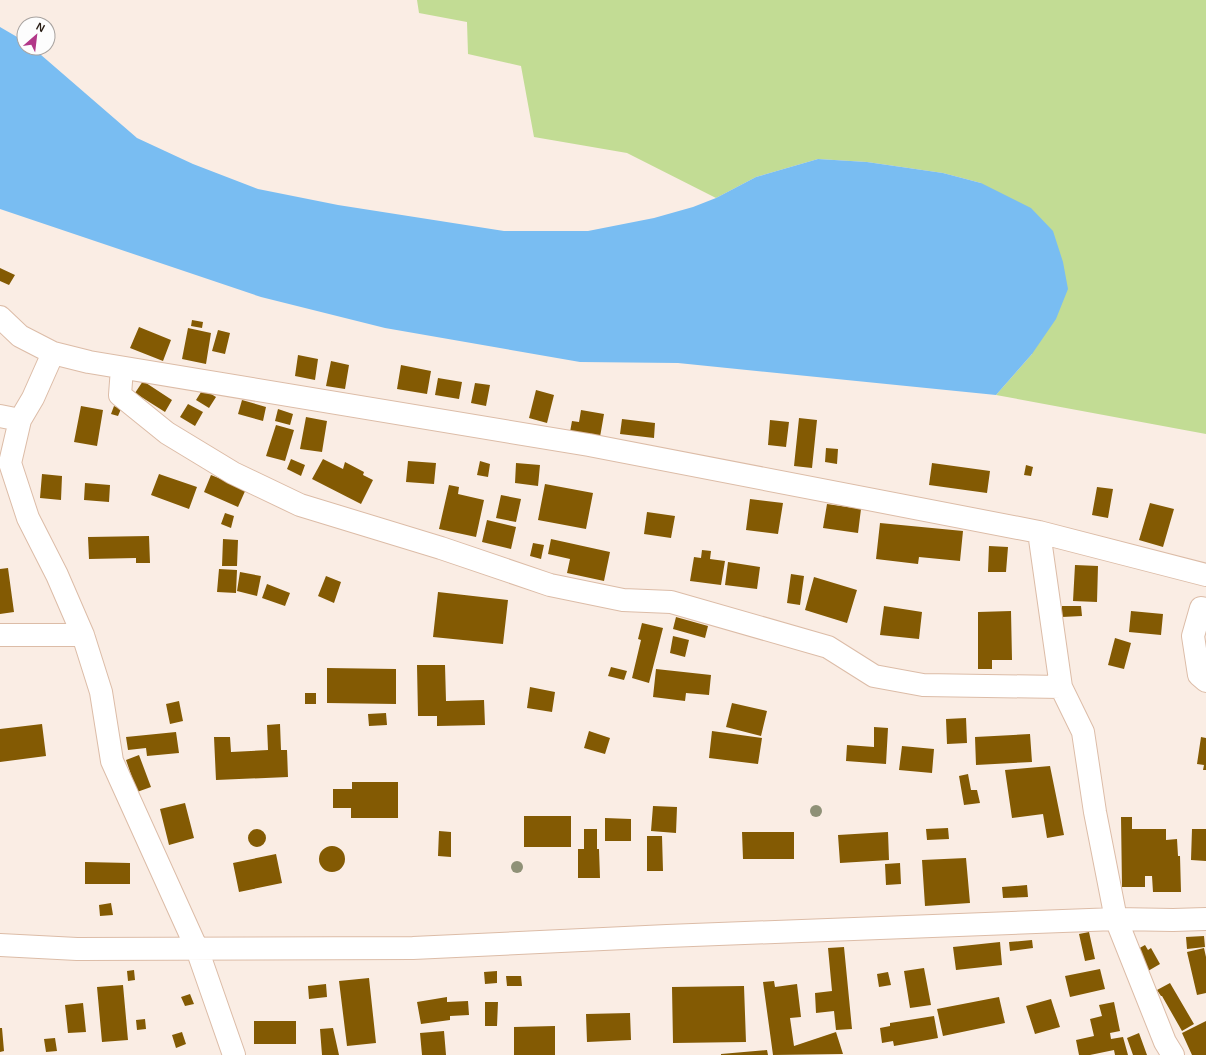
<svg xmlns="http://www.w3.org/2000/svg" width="1206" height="1055" viewBox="0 0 1206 1055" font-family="Helvetica,sans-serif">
  <rect width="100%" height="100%" fill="#faede4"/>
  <path fill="#c2dc94" d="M417 0H1206V434L996 395 1032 354 981 183 943 173 867 162 818 159 756 177 716 198 627 153 534 137 521 66 468 54 467 22 419 13Z"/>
  <path fill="#79bdf2" d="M0 27 24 41V48H33L137 138 193 164 258 189 338 205 504 231H588L654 218 693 207 716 198 756 177 818 159 867 162 943 173 981 183 1031 208 1053 231 1063 262 1068 289 1056 319 1032 354 996 395 678 363 580 362 385 328 261 297 0 209Z"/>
  <path fill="#835a03" d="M0 268 15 275 9 285 0 281Z
    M192 320 203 322 202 328 191 326Z
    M139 327 171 340 163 361 130 348Z
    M188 328 211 333 206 364 182 359Z
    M218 330 230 333 225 354 212 351Z
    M298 355 318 359 315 380 295 376Z
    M331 361 349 365 345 389 326 386Z
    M401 365 431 371 427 394 397 389Z
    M438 378 462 382 459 399 435 395Z
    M143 381 172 400 165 412 135 393Z
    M475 383 490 385 486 406 471 403Z
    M203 389 216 397 209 408 196 400Z
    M536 390 554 395 547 423 529 418Z
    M242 400 266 407 263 421 238 414Z
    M188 404 203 412 195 426 180 417Z
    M81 406 103 410 97 446 74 442Z
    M114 406 121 409 118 416 111 414Z
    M278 409 293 414 290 425 275 421Z
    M581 410 604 414 600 437 570 432 572 421 579 422Z
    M306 417 327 421 322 452 300 449Z
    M799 418 817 420 812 468 794 466Z
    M622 419 655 423 654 438 620 434Z
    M770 420 789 422 786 447 768 445Z
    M276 425 294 430 285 461 266 456Z
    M826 448 838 449 837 464 825 462Z
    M291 459 305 465 301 476 287 469Z
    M323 459 343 469 345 462 364 472 363 475 373 480 361 504 312 479Z
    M408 461 436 463 434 484 406 482Z
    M480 461 490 464 488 477 477 475Z
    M516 463 540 465 538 486 515 483Z
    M932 463 990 471 987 493 929 485Z
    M1026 465 1033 467 1031 476 1024 475Z
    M42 474 62 476 61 500 40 498Z
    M159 474 197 487 189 509 151 495Z
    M211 475 246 489 238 507 204 492Z
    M85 483 110 485 109 502 84 500Z
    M545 484 593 493 586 529 538 520Z
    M449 485 459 487 458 494 484 500 476 537 439 529Z
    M1097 487 1113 489 1108 518 1092 515Z
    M501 495 521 499 516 522 496 518Z
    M750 499 783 503 778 534 746 530Z
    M1150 503 1174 509 1163 547 1139 540Z
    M827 504 861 509 858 533 823 528Z
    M647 512 675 516 671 538 644 534Z
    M225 513 234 516 231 528 221 524Z
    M487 520 516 527 511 549 482 542Z
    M880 523 963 531 960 561 919 557 918 564 876 559Z
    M149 536 150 563H136V558L89 559 88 537Z
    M223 539 238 540 237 566H222Z
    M551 539 610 552 604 581 567 573 570 559 548 554Z
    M533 543 544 545 541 559 530 556Z
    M989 546 1008 547 1006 572H988Z
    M702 550 711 551 710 559 725 561 721 585 690 581 694 557 701 558Z
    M728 562 760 567 757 589 725 585Z
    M1075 565 1098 566 1097 602 1073 601Z
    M8 568 14 612 0 614V569Z
    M219 569 237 570 236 593 217 592Z
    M240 572 261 576 257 596 237 591Z
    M791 574 804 576 800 605 787 603Z
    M326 576 341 582 334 603 318 596Z
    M814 577 857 590 847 623 805 610Z
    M267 584 290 593 285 606 262 598Z
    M438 592 508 600 503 644 433 637Z
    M884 606 922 612 919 639 880 635Z
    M1062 606H1081L1082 616 1062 617Z
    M1011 611 1012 660H992V669H978V612Z
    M1131 611 1163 614 1161 635 1129 632Z
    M676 617 708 626 705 638 673 629Z
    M642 623 663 628 649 683 632 678 641 640 638 639Z
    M673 636 689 640 685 657 670 653Z
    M1115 638 1131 643 1124 669 1108 665Z
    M417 665H445L446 701 484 700 485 725 437 726V716H418Z
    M611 667 627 671 624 680 608 676Z
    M327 668 396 669V704L327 703Z
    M656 669 711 675 709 695 686 693 685 701 653 697Z
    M530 687 555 692 552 712 527 708Z
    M305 693H316V704H305Z
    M179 701 183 721 170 724 166 704Z
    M732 703 767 711 761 736 726 727Z
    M386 713 387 725 369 726 368 714Z
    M966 718 967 743 947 744 946 719Z
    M42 724 46 756 0 762V729Z
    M280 724 281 750H287L288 777 216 780 214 737H230L231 752 268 750 267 725Z
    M874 727 888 728 886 764 846 761 847 745 874 747Z
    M589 731 610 738 605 754 584 748Z
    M712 731 762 738 758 764 709 758Z
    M176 732 179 753 147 756 146 748 128 750 126 737Z
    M1030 734 1032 762 976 765 975 737Z
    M1201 737 1206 738V770H1203L1204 765 1197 764Z
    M902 746 934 749 932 773 899 770Z
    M139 755 151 787 137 792 126 760Z
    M1050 766 1064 835 1047 838 1043 814 1012 818 1005 770Z
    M968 774 971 790H977L980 803 964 805 959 776Z
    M352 782H398V818H351V808H333V789H352Z
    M185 803 194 838 169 845 160 809Z
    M653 806 677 807 676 833 651 831Z
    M524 816H571V847H524Z
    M1121 817H1132V829H1166V840L1177 839 1178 856H1180L1181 892H1153L1152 876H1145V887H1122Z
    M605 818 631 819V841H605Z
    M948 828 949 839 927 840 926 829Z
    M584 829H597V849H599L600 878H578V849H584Z
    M1192 829H1206V861L1191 860Z
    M248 838a9 9 0 1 1 18 0a9 9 0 1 1-18 0Z
    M439 831 451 832V857L438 856Z
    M742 832H794V859H743Z
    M888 832 889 860 840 863 838 835Z
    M647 836H662L663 871H647Z
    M319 859a13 13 0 1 1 26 0a13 13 0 1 1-26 0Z
    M276 854 282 883 239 892 233 863Z
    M966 858 970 903 925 906 922 860Z
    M85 862 130 863V884H85Z
    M900 863 901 884 886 885 885 864Z
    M1027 885 1028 897 1003 898 1002 887Z
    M111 903 113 915 100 916 99 905Z
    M1089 932 1095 959 1085 961 1079 934Z
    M1204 936 1205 947 1187 949 1186 937Z
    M1032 940 1033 948 1010 951 1009 942Z
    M1000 942 1002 965 956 970 953 947Z
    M1145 945 1148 950 1151 948 1160 964 1148 971 1136 950Z
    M844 947 852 1029 836 1030 834 1011 816 1013 815 993 832 991 828 948Z
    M1204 948 1206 957V993L1197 995 1187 952Z
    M924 968 931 1005 910 1008 904 971Z
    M1100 969 1105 989 1070 997 1065 976Z
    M134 970 135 980 128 981 127 971Z
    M497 971V983L485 984 484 972Z
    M888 972 891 985 879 987 877 974Z
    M506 976H521L522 986H507Z
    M369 978 376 1043 347 1046 339 981Z
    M774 981 775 987 797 984 801 1017 790 1018 794 1046 836 1032 843 1054 773 1055 763 982Z
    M1170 983 1194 1024 1182 1031 1162 996H1161L1157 990Z
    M326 984 327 997 309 999 308 986Z
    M123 985 128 1040 102 1042 97 987Z
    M744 986 746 1042 673 1043 672 987Z
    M190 994 194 1004 185 1006 181 997Z
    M447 997V1002L468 1001 469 1015 450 1016V1020L421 1024 417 1002Z
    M999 997 1005 1023 943 1036 937 1009Z
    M1051 999 1060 1027 1035 1034 1026 1006Z
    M485 1002H498L497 1026H485Z
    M1114 1002 1120 1031 1110 1033 1111 1039 1123 1037 1128 1055H1115L1114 1050 1090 1055H1079L1076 1040 1094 1036 1090 1019 1102 1016 1099 1005Z
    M83 1003 86 1032 68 1033 65 1005Z
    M630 1013 631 1040 587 1042 586 1014Z
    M934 1016 938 1038 894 1046 893 1041 882 1043 880 1028 890 1026V1023Z
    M145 1019 146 1029 137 1030 136 1020Z
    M254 1021H296V1044H254Z
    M1206 1021V1055H1192L1182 1033Z
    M555 1026V1055H514V1027Z
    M0 1028H2L4 1051 0 1052Z
    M333 1028 339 1055H322L320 1029Z
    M444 1031 446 1055H422L420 1033Z
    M182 1032 186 1044 176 1048 172 1035Z
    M1139 1033 1147 1055H1133L1127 1038Z
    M55 1038 57 1051 46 1052 44 1039Z
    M767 1050 768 1055H721V1054Z"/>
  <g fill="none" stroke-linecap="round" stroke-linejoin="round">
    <defs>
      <path id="minor" d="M0 317 20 336 53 353 89 362 589 445 1039 532 1206 575
        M53 353 33 398 20 420 10 463 28 518 57 575 83 635 101 692 112 761 197 949 234 1055
        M122 368 120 395 167 433 233 473 300 505 441 548 550 585 623 600 671 602 828 647 874 676 923 685 1061 687
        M0 416 20 420
        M1039 532 1061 687 1083 732 1095 812 1116 919 1165 1042 1173 1055
        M1206 609 1201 608 1193 636 1199 675 1206 681
        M0 635H83
        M0 945 77 949 413 948 667 936 1116 919 1173 920 1206 919"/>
    </defs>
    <use href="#minor" stroke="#dcbca7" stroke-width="24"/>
    <use href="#minor" stroke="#fff" stroke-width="22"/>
  </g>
  <g fill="#8f9177">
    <circle cx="816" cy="811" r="6"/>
    <circle cx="517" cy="867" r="6"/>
  </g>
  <g transform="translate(36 36) rotate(28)"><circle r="19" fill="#fdfdfd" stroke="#a8a3a0"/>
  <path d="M0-3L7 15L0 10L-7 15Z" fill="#b23788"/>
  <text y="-6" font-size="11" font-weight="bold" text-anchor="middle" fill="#291d15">N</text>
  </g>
</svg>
